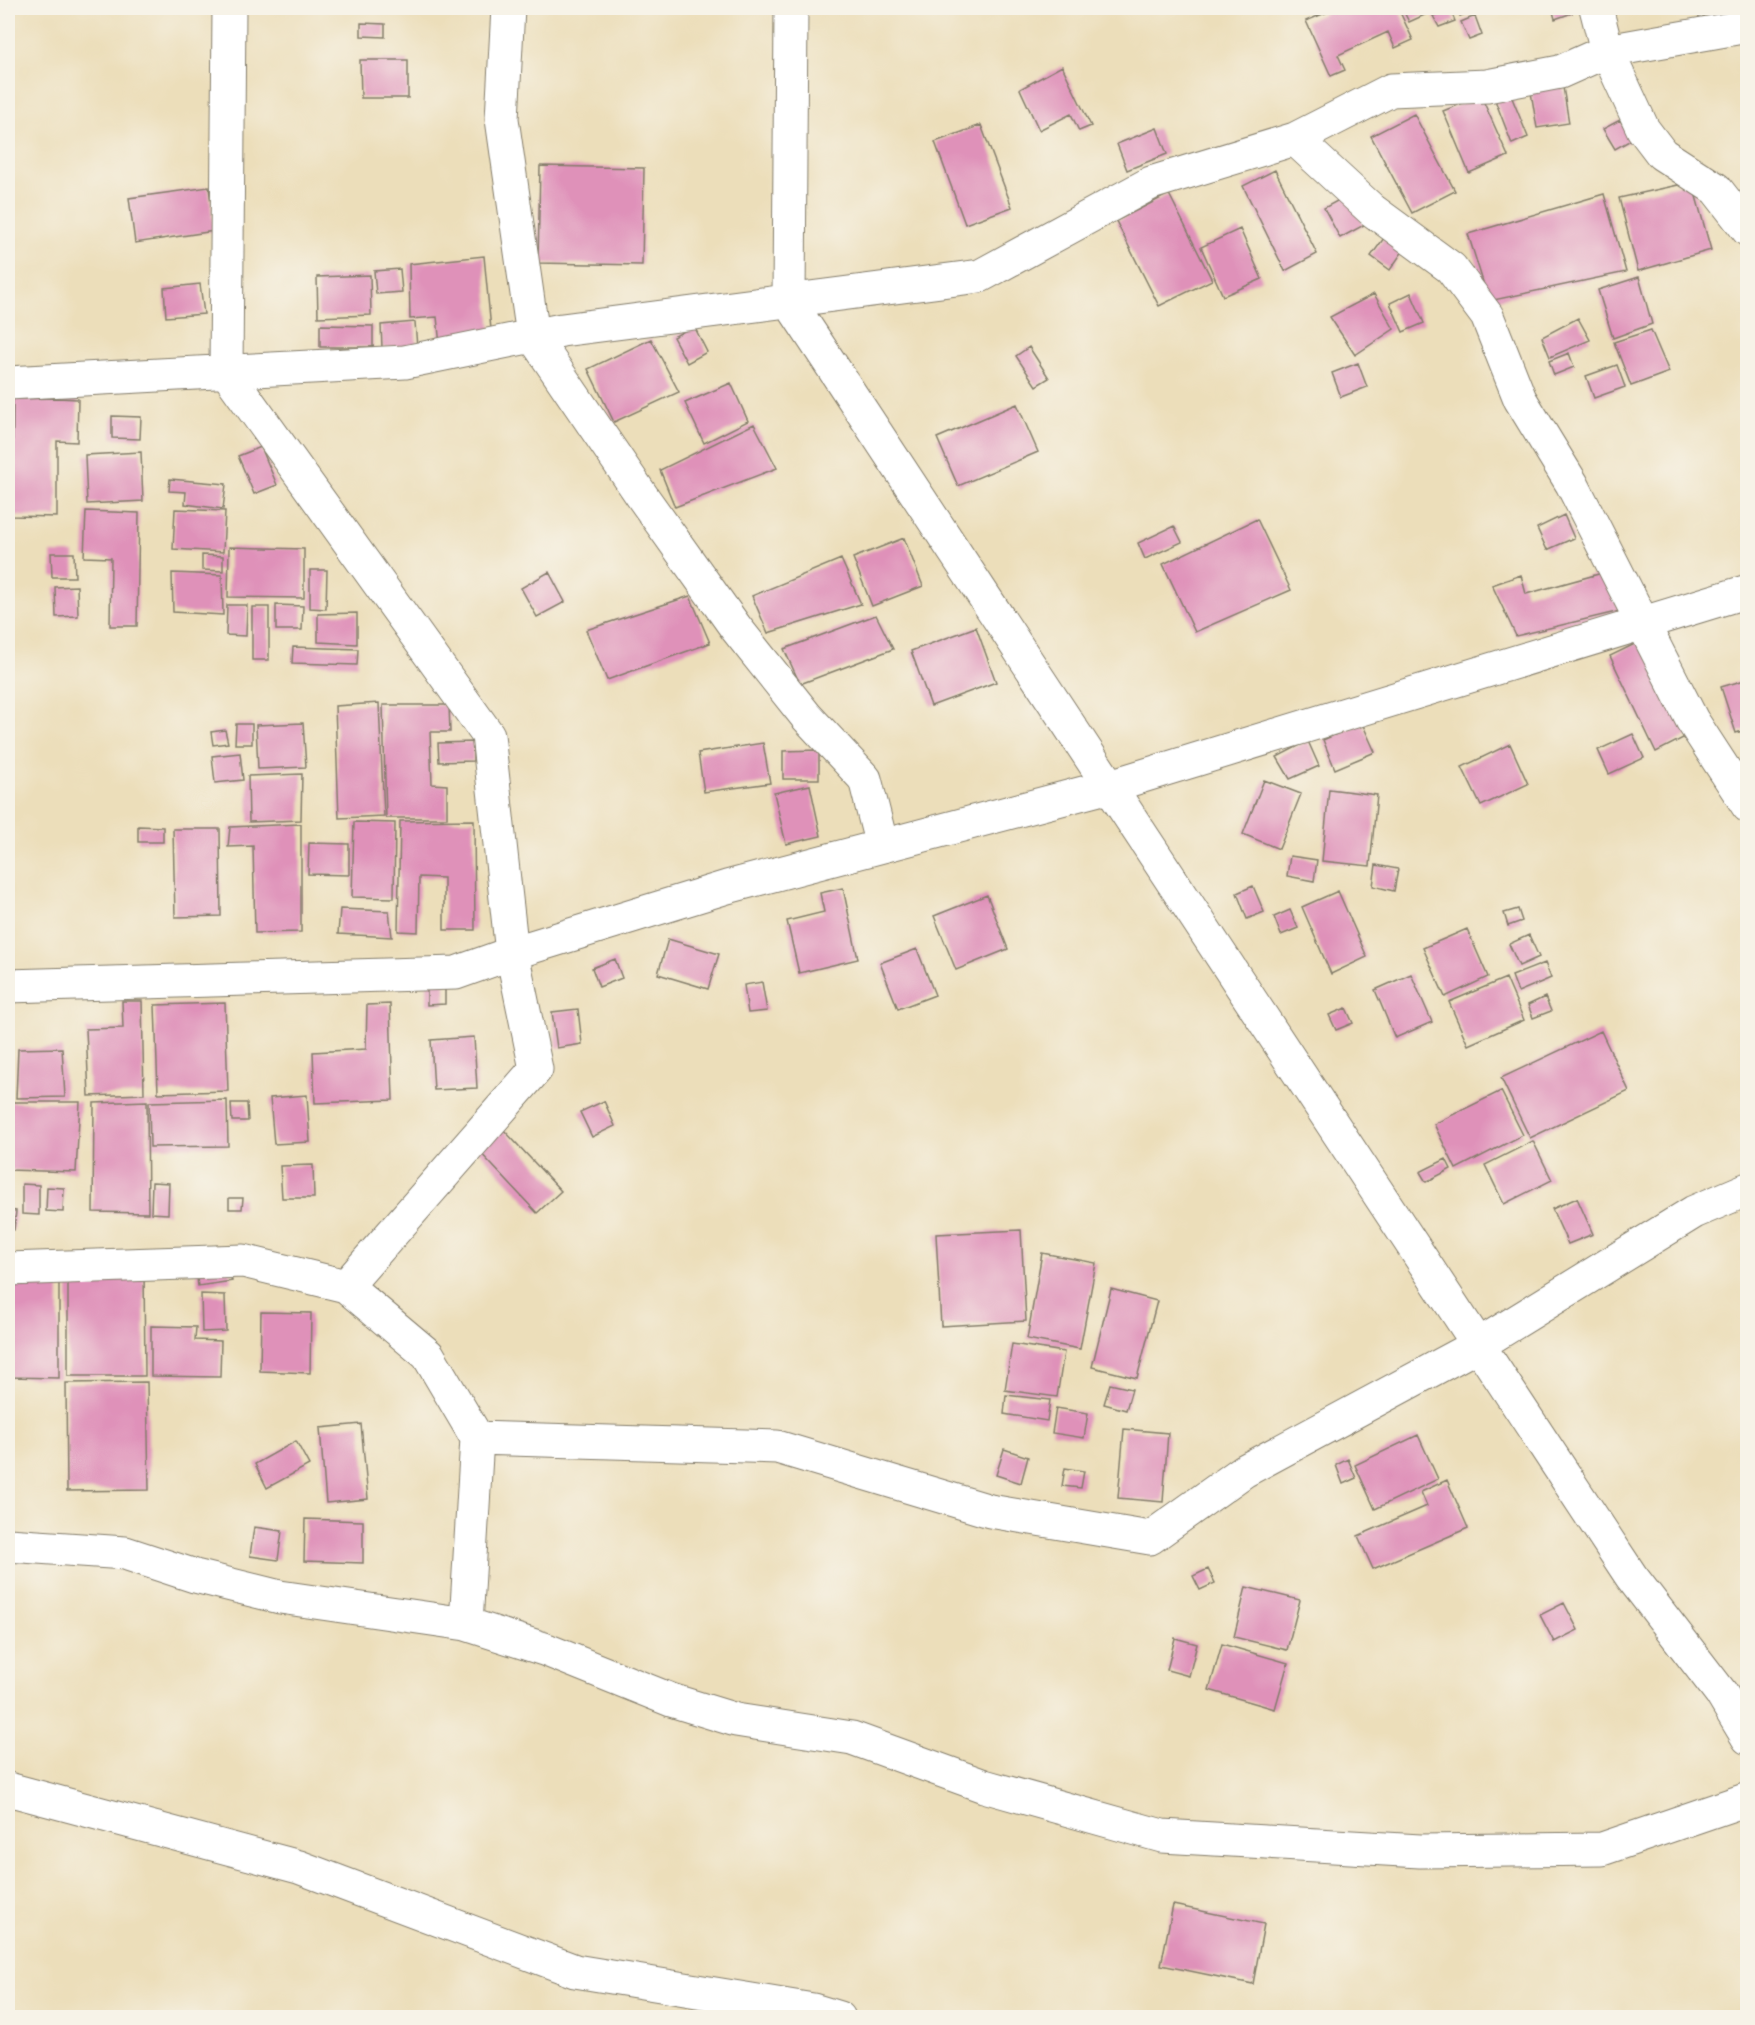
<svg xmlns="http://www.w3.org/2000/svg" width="1755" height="2025" viewBox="0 0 1755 2025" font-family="'Indie Flower',sans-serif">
  <rect width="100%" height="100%" fill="#f7f3e8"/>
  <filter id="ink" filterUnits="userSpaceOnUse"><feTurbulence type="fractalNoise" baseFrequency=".0167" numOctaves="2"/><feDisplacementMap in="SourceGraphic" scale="12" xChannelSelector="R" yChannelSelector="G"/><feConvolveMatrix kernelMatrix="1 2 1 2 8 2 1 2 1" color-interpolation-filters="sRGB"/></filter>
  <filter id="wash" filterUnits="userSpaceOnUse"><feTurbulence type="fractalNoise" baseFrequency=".008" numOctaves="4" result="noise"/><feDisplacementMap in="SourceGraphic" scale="24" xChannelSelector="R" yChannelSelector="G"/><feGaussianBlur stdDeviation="1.35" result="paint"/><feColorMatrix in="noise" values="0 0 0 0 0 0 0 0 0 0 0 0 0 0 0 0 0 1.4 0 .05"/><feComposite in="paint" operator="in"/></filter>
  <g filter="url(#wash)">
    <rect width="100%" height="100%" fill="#ecdeba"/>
    <g id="blocks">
      <path fill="#df91b9" d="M1337 8H1398L1413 40 1395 48 1388 32 1338 55 1345 70 1331 76 1306 21Z
        M1402 8H1440L1409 22Z
        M1457 8H1481L1460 16Z
        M1552 8H1570L1572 13 1555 19Z
        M1450 9 1455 21 1439 27 1433 16Z
        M1475 16 1482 35 1469 40 1461 22Z
        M361 23 385 24V37L361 36Z
        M360 60H408V98H361Z
        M1062 66 1091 126 1079 131 1071 114 1039 130 1020 89Z
        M1562 81 1569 123 1537 128 1530 86Z
        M1510 93 1528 137 1512 144 1495 100Z
        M1481 96 1508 156 1469 173 1443 111Z
        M1414 114 1455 191 1412 213 1371 136Z
        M1620 120 1631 140 1615 149 1603 129Z
        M981 125 1012 207 965 224 935 142Z
        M1157 128 1167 154 1127 170 1117 144Z
        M540 166 644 168 642 265 538 263Z
        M1275 170 1317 254 1285 271 1243 186Z
        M1692 182 1711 250 1638 271 1619 198Z
        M209 187 214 231 135 243 129 198Z
        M1169 194 1212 280 1159 306 1116 221Z
        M1604 194 1626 272 1489 301 1468 234Z
        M1348 195 1364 225 1340 238 1324 208Z
        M1240 229 1262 279 1223 296 1201 247Z
        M1384 238 1403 251 1390 270 1371 256Z
        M484 256 492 340 440 345 437 317 410 319 409 264Z
        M400 269 402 292 376 294 374 271Z
        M370 275 371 315 318 317 317 277Z
        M1639 277 1652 324 1613 338 1598 290Z
        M200 284 204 314 166 317 164 288Z
        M1411 293 1424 323 1403 332 1390 303Z
        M1374 294 1394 329 1355 355 1330 317Z
        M1578 318 1590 340 1550 357 1542 337Z
        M415 322 417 347 382 348 381 325Z
        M320 325 373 326V347H320Z
        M694 326 707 352 687 363 673 337Z
        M1651 330 1669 372 1631 386 1614 342Z
        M651 339 679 392 614 422 588 369Z
        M1029 347 1049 378 1036 386 1016 356Z
        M1569 353 1574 367 1554 375 1549 361Z
        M1358 363 1367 387 1341 397 1332 373Z
        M1617 365 1625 387 1594 398 1586 376Z
        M731 383 748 421 704 443 685 403Z
        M57 398 78 399 77 442 57 441V517L12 516 13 399Z
        M1017 404 1038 452 958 486 937 438Z
        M112 416 141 417 140 439 112 438Z
        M754 424 777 468 675 507 660 470Z
        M261 447 277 485 254 494 238 456Z
        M141 452 143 501 87 504 85 455Z
        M170 479 226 484 223 509 185 504 186 492 169 491Z
        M175 509 225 511 223 552 173 549Z
        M86 511 139 513 137 626H110L111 558 84 557Z
        M1564 515 1574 538 1547 550 1537 528Z
        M1257 519 1291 590 1195 632 1163 564Z
        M1174 526 1182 542 1145 559 1138 543Z
        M904 538 923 586 872 606 853 558Z
        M229 547 304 549V598L228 597Z
        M51 553H74L75 577H52Z
        M202 555 223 556V571L202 570Z
        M841 559 861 604 768 633 752 596Z
        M310 570H327L326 609 310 608Z
        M549 572 565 602 537 617 521 588Z
        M1606 572 1620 611 1516 636 1492 585 1521 575 1526 594Z
        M172 573 222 575 223 615 173 612Z
        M77 586 78 616 56 617 55 587Z
        M690 596 710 643 607 680 586 630Z
        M227 605H247L246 636 226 635Z
        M276 605 303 606 302 630H276Z
        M252 607H269V660H252Z
        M357 613V644L318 642V614Z
        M876 615 893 649 800 684 784 649Z
        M976 627 996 682 931 706 911 651Z
        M1643 640 1689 735 1656 752 1610 656Z
        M293 647 358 649 357 665 292 663Z
        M1748 679V729L1736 733 1721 687Z
        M379 703 384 816 339 818 335 706Z
        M383 705H449L450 732H430L432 784 447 785V818H386Z
        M303 723 306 767 258 769 256 725Z
        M1362 723 1375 752 1335 769 1323 740Z
        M236 724H252V744H235Z
        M225 730 228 743 213 745 211 732Z
        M1633 734 1644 758 1609 774 1598 750Z
        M1308 741 1319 766 1290 779 1277 757Z
        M473 742V761L439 762 438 743Z
        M763 743 770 783 704 792 698 753Z
        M1510 744 1528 784 1481 806 1462 767Z
        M819 750V779H783V751Z
        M240 753 243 780 215 783 212 756Z
        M302 774 301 820 249 822 248 776Z
        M1264 780 1301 794 1279 849 1243 834Z
        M810 785 821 836 786 844 774 793Z
        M1329 789 1377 795 1370 866 1322 861Z
        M474 820 475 930H444V878L419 877 418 932 398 931 400 821Z
        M354 822 395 823 394 898 352 897Z
        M301 824V932L255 933 253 846 228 847 230 827Z
        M138 826 163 827V842H138Z
        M173 829H220L221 916 175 917Z
        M309 843 349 844V875L308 874Z
        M1290 856 1317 860 1314 881 1287 876Z
        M1376 865 1398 869 1394 891 1373 886Z
        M1253 886 1264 912 1247 919 1237 893Z
        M843 888 858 959 799 973 787 921 824 912 820 893Z
        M1338 891 1367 957 1331 974 1302 907Z
        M987 895 1008 949 956 970 934 916Z
        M340 909 389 911 392 937 338 934Z
        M1518 909 1522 921 1508 926 1504 913Z
        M1290 910 1298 928 1281 935 1274 917Z
        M1467 929 1488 977 1445 997 1423 948Z
        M1529 935 1539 957 1519 966 1509 944Z
        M668 939 719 954 708 989 658 974Z
        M917 949 935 995 898 1009 880 963Z
        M615 959 622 978 599 987 592 968Z
        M1545 963 1551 978 1518 992 1512 976Z
        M1411 974 1432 1022 1395 1038 1375 990Z
        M1506 978 1524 1020 1468 1045 1449 1002Z
        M427 979H445V1004L427 1005Z
        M762 982 767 1011 748 1013 744 985Z
        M1545 997 1551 1011 1533 1018 1528 1005Z
        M122 1001H142L144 1094 89 1096 86 1029 123 1028Z
        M225 1003 228 1091 158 1093 155 1005Z
        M390 1004 393 1100 315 1103 313 1052 366 1049 367 1005Z
        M1346 1008 1353 1023 1336 1030 1329 1015Z
        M578 1009 582 1044 557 1048 552 1012Z
        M1601 1031 1629 1091 1530 1138 1501 1078Z
        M474 1037 477 1088 434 1090 431 1040Z
        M62 1048 65 1097 16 1098 18 1049Z
        M1501 1091 1523 1135 1456 1169 1434 1124Z
        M307 1095 310 1142 274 1144 270 1098Z
        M227 1100 228 1146 150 1147 149 1102Z
        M147 1101 148 1213 93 1212 94 1103Z
        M604 1101 615 1126 592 1137 580 1112Z
        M8 1102H80L76 1172 8 1170Z
        M231 1103H247L248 1121H232Z
        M502 1128 561 1191 537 1213 478 1150Z
        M1533 1141 1552 1180 1504 1204 1485 1165Z
        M1446 1159 1451 1169 1426 1182 1420 1172Z
        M313 1165 314 1198H282L280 1166Z
        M152 1182 169 1183 168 1214 151 1213Z
        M22 1184 39 1185V1215L22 1214Z
        M47 1187 64 1188 63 1212 46 1211Z
        M229 1198H243L242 1209H229Z
        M1577 1198 1593 1234 1568 1244 1552 1209Z
        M8 1210 16 1211 14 1230 8 1229Z
        M1021 1230 1026 1321 941 1326 936 1234Z
        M1042 1253 1096 1263 1080 1349 1027 1339Z
        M230 1265 232 1281 198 1286 196 1270Z
        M68 1268 144 1269 145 1376H68Z
        M8 1281H59V1378L8 1377Z
        M1111 1289 1157 1301 1137 1378 1092 1367Z
        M201 1294 225 1295 226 1331 202 1332Z
        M261 1312 311 1313 310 1373 260 1371Z
        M151 1326 196 1327 195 1340 221 1341 220 1377 151 1376Z
        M1012 1344 1064 1352 1057 1397 1005 1390Z
        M147 1382 149 1490 67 1491 66 1383Z
        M1110 1384 1132 1389 1126 1410 1104 1404Z
        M1006 1395 1050 1400 1047 1421 1004 1414Z
        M1056 1408 1088 1413 1084 1438 1052 1433Z
        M361 1424 368 1499 326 1503 320 1428Z
        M1124 1429 1168 1433 1163 1502 1118 1498Z
        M1418 1435 1438 1479 1375 1509 1355 1465Z
        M296 1441 309 1465 267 1488 255 1464Z
        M1004 1449 1028 1457 1021 1483 996 1475Z
        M1348 1459 1356 1478 1343 1484 1336 1465Z
        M1065 1468 1084 1471 1081 1488 1062 1486Z
        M1447 1480 1468 1528 1373 1569 1358 1536 1427 1506 1421 1492Z
        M305 1519 363 1521V1563L304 1561Z
        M254 1527 282 1531 278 1560 250 1556Z
        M1208 1569 1215 1583 1200 1590 1193 1576Z
        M1246 1587 1300 1600 1287 1650 1234 1637Z
        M1564 1603 1578 1630 1554 1642 1540 1615Z
        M1175 1638 1197 1644 1189 1676 1167 1670Z
        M1222 1644 1288 1663 1275 1709 1209 1690Z
        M1173 1905 1264 1924 1253 1984 1161 1965Z"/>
    </g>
  </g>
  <g filter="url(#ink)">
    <use href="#blocks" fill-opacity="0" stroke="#847d6b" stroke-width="1.5"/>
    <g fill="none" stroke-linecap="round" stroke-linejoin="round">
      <defs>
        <path id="street" d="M229 8 226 371 488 735 512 953 536 1069 346 1286
          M508 8 502 119 533 336 644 499 736 628 806 716 865 779 882 846
          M791 8 789 301 1631 1576 1721 1693 1748 1738
          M1596 8 1607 51 1643 129 1662 154 1716 189 1748 230
          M1295 139 1372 210 1451 268 1487 316 1520 399 1572 484 1692 720 1748 806
          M8 383 405 362 562 330 980 276 1151 183 1295 139 1391 90 1487 86 1560 72 1607 51 1748 26
          M8 986 456 973 512 953 727 887 1110 786 1748 591
          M8 1269 243 1261 346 1286 428 1355 477 1438 466 1624
          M477 1438 777 1447 990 1511 1150 1538 1244 1471 1480 1344 1694 1212 1748 1189
          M8 1545 125 1553 195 1576 280 1597 466 1624 544 1649 671 1700 736 1720 852 1738 984 1786 1162 1836 1420 1851 1602 1849 1748 1799
          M8 1789 299 1867 575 1971 813 2010 839 2018"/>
      </defs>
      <use href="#street" stroke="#847d6b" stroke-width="35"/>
      <use href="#street" stroke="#fff" stroke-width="33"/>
    </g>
  </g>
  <rect width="1755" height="2025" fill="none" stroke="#f7f3e8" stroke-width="30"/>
</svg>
